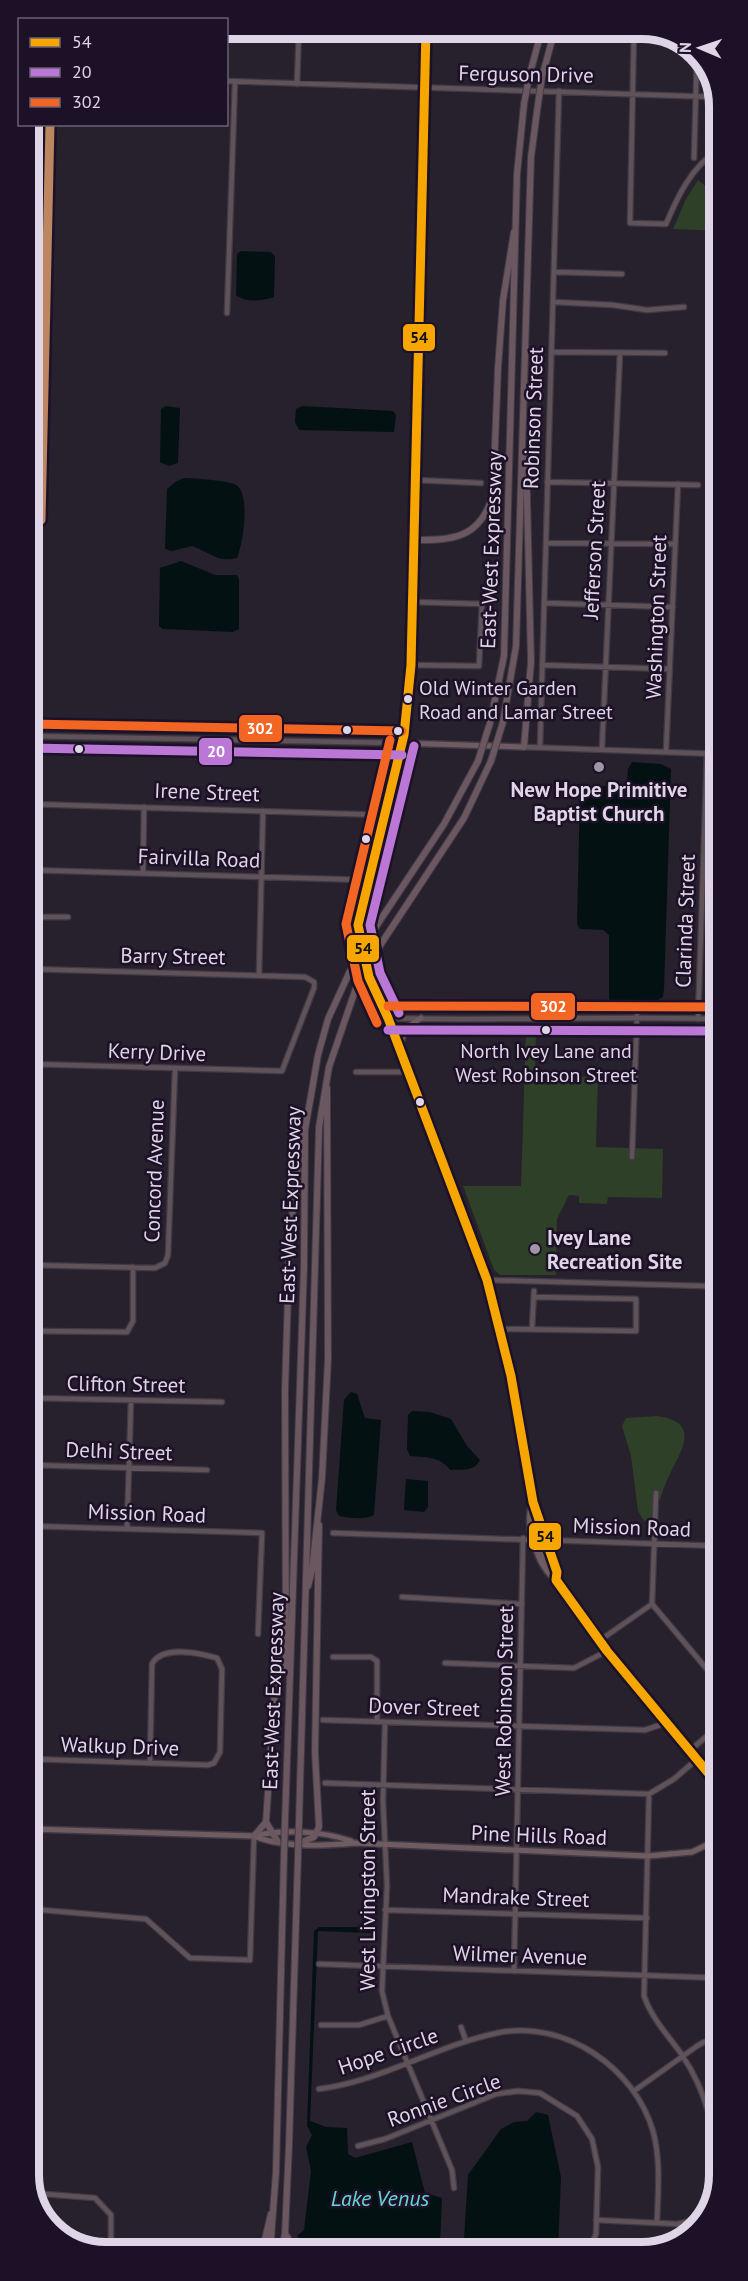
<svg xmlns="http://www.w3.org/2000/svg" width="748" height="2281" viewBox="0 0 748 2281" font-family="'PT Sans',sans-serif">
  <rect width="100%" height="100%" fill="#27202d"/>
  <path fill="#2e4027" d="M698 180 717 195V231L673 229 686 199Z
    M536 1029 535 1075 598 1077 596 1147 663 1149 662 1198 608 1197 607 1204 579 1203V1196L569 1195 557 1219 556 1275H500L494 1270 463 1186H521L526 1030Z
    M657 1416C701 1422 682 1449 670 1474 663 1488 659 1503 653 1518L644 1521 638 1511 631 1456 622 1426 626 1418Z"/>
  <path fill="#041113" d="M241 251 271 252 275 256 274 297C262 301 246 303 236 295L237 254Z
    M166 406 180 408 178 463 169 466 160 462 161 409Z
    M302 406 393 411 396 415 394 432 299 430 295 422 296 409Z
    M184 478C193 478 231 481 236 485 251 494 243 544 237 558 218 563 209 552 192 546L172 551 165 549 167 489 175 482Z
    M181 561 215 575H237L239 579V629L233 632 163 629 159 626 160 568Z
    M632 762 661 764 671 769 664 989 663 997 658 1000 611 1001 609 998V935L603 930 580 929 577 924 580 792 586 786H623L627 783 628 769Z
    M351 1392 357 1394 365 1418 381 1420 374 1515C365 1520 349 1518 339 1516L336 1510 344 1400Z
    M412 1411 430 1412 451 1419 467 1446 480 1460C474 1472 462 1469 450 1470 440 1456 427 1458 410 1456L407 1449 408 1415Z
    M406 1479 428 1481V1507L424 1512 404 1510Z
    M319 1927H372L371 1933 318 1931 310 2121 326 2127 347 2128 348 2154 355 2158 412 2142 425 2193 442 2198 440 2244 352 2240 347 2251H342L341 2242 337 2239 309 2238 308 2251H302L303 2241 297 2236 304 2230 311 2171 306 2147 312 2135 307 2126 314 1931Z
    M536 2112 548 2115 561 2177 558 2250 478 2251 468 2247 464 2239 468 2175 501 2129 514 2122 527 2121Z"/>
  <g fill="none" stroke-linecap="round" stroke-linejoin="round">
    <defs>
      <path id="minor" d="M634 29 630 223 666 224C677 198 691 167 717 151
        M226 81 717 97
        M297 84 299 29
        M694 158 697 54
        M555 272 622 274
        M554 302 613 305 647 310 684 307
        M227 313 235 82
        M552 352 665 353
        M415 480 481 483
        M547 482 698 485
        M546 543 675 544
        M544 603 673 607
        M411 665 479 666 482 604 412 602
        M542 665 670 669
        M29 736 402 743
        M524 747 718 754
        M540 747 559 91
        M602 748 620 353
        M666 751 678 484
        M29 804 384 815
        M30 870 368 880
        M143 873 144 807
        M30 917H68
        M30 969 305 977 314 982V988L282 1071 30 1064
        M259 975 263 811
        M388 1018C498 1021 608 1016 718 1019
        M698 1019 707 753
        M356 1072H409
        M632 1157 637 1016
        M30 1265 155 1268 165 1263 168 1255 175 1070
        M487 1280 705 1286 718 1283
        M501 1329 636 1331V1299L534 1297
        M532 1329 534 1291
        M30 1331 127 1332 133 1321V1267
        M30 1398 222 1402
        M30 1465 207 1470
        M30 1526 262 1533 258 1634
        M127 1529 131 1401
        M333 1533 534 1540
        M545 1540 719 1546
        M402 1597 522 1604
        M652 1604 656 1493
        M652 1604 711 1674 719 1678
        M599 1641 652 1604
        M333 1657H371L377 1661V1722
        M445 1663 574 1668 607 1651
        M323 1720 645 1730 666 1723
        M385 1722 383 1801 387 1886 382 1991 388 2016 452 2170 454 2188
        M689 1751 713 1731 716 1724 719 1625
        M31 1759 208 1765 214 1763 220 1752 222 1669 217 1658C199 1653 162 1645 152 1664L150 1763
        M325 1783 649 1794 674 1779 696 1760
        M649 1794 644 1996C652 2019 668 2035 682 2055 707 2092 716 2133 719 2178
        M31 1909 146 1919 190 1958 250 1960 254 1836
        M385 1910 647 1918
        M319 1964 719 1978
        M514 1971 523 1538
        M321 2025H359L388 2016
        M461 2027 466 2041
        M319 2089C382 2081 435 2046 497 2033 564 2019 634 2067 653 2131 661 2160 658 2192 657 2222
        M634 2091 697 2046 704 2042H719
        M710 2113 719 2111
        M358 2146 385 2139 496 2094 518 2091 540 2093 577 2116 592 2139 598 2167 596 2234 591 2247
        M31 2193 95 2198 111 2215V2252
        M596 2220 678 2224 705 2217"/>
      <path id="major" d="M426 29 411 665 404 735 358 925 369 977 388 1018 487 1280 511 1376 533 1502 557 1572 556 1580
        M402 743 524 747
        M368 890V928L385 1004
        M400 1045 406 1028 421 1018
        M533 1502C523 1523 538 1567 556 1580L607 1651 719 1786
        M532 1510 539 1534 544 1539
        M534 1540C545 1549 544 1565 557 1572
        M31 1829 254 1836C284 1829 322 1831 351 1841
        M254 1836C283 1848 324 1846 355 1843L648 1856 692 1852 719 1839"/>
      <path id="highway" d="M529 77 542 29
        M542 77 555 29
        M29 199 32 204 31 238 35 243
        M29 520 38 124
        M413 540C453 540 480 539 493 495L498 368 503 300 514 232
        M503 722 516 646 531 157 538 104
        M490 723 504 656 517 174 524 104
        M524 747 531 662 526 454
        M379 922 444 824 478 761
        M381 944 464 818 491 761
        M308 1586 312 1571 322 1478 328 1359 327 1088
        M286 1668 285 1390 290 1232 301 1140 305 1130
        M285 1821 304 1267 305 1130 318 1055 328 1019 350 971
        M299 1821 319 1127 329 1067 356 988
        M254 1836 266 1822
        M278 1842 266 1822 279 1629 282 1619
        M300 1843 314 1837 319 1827 315 1752 319 1525
        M285 2234 288 2238V2252
        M262 2252 271 2214
        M270 2252 276 2172 284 1855
        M281 2252 285 2234 289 2145 298 1856"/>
    </defs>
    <use href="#minor" stroke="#413a46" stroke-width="7"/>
    <use href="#major" stroke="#413a46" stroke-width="8"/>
    <use href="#highway" stroke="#413a46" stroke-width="8"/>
    <use href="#minor" stroke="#5f5258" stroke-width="4.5"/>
    <use href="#major" stroke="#6e5c61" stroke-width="5"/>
    <use href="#highway" stroke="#6a575f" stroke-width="6"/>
    <defs>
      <path id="highway-bridge" d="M524 104 529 77
        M538 104 542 77
        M478 761 490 723
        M491 761 503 722
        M350 971 379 922
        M356 988 381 944
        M284 1855 285 1821
        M298 1856 299 1821"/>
    </defs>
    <use href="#highway-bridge" stroke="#413a46" stroke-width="8" stroke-linecap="butt"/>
    <use href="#highway-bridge" stroke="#6a575f" stroke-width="6"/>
    <defs>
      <path id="bus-1" d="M426 29 411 665 404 735 358 925 369 977 388 1018 487 1280 511 1376 533 1502 557 1572 556 1580 607 1651 719 1786"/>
      <path id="bus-2" d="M29 748 402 755
        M399 1013 380 973 370 925 414 746
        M388 1030 718 1031"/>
      <path id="bus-3" d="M29 724 402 731
        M388 1006 718 1007
        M377 1023 358 981 346 924 390 740"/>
      <path id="bus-4" d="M29 515 38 124"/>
      <path id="bus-5" d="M41 520 50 124"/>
    </defs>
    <use href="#bus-1" stroke="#1d1128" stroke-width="14"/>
    <use href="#bus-2" stroke="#1d1128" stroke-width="14"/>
    <use href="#bus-3" stroke="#1d1128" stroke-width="14"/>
    <use href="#bus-4" stroke="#1d1128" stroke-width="14"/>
    <use href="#bus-5" stroke="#1d1128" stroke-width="14"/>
    <use href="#bus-1" stroke="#f7a600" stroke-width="9"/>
    <use href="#bus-2" stroke="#ba77d6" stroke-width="9"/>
    <use href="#bus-3" stroke="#f26522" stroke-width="9"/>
    <use href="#bus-4" stroke="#06aa56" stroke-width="9"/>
    <use href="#bus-5" stroke="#bb8660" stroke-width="9"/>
  </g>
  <g fill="#ded6e6" stroke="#1d1128" stroke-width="2">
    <circle cx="408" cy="699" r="5"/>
    <circle cx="347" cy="730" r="5"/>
    <circle cx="398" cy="731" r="5"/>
    <circle cx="79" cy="749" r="5"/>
    <circle cx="366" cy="839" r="5"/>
    <circle cx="546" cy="1030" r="5"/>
    <circle cx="420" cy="1102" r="5"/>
  </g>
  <g fill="#9e96a5" stroke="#1d1128" stroke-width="2">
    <circle cx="599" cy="767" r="6"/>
    <circle cx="535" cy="1249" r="6"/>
  </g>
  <g text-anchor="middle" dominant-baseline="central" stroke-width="5" stroke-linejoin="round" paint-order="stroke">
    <g font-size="20" fill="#ded6e6" stroke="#1d1128" text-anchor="start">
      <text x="419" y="688">Old Winter Garden<tspan x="419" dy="24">Road and Lamar Street</tspan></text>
      <text x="546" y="1051" text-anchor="middle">North Ivey Lane and<tspan x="546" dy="24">West Robinson Street</tspan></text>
    </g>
    <g font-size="21" fill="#ded6e6" stroke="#1d1128">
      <text transform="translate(526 74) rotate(1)">Ferguson Drive</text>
      <text transform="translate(533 418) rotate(-88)">Robinson Street</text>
      <text transform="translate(491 550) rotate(-88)">East-West Expressway</text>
      <text transform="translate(594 550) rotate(-87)">Jefferson Street</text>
      <text transform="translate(656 617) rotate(-88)">Washington Street</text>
      <text transform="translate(207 792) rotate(2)">Irene Street</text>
      <text transform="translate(199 858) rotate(2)">Fairvilla Road</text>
      <text transform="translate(685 921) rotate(-88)">Clarinda Street</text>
      <text transform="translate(173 956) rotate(1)">Barry Street</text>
      <text transform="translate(157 1052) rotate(2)">Kerry Drive</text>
      <text transform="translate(154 1171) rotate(-88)">Concord Avenue</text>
      <text transform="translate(290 1205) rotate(-88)">East-West Expressway</text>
      <text transform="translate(126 1384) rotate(1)">Clifton Street</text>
      <text transform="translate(119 1451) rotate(2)">Delhi Street</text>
      <text transform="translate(147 1513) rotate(2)">Mission Road</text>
      <text transform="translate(632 1527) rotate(2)">Mission Road</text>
      <text transform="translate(273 1691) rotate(-88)">East-West Expressway</text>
      <text transform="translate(504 1701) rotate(-89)">West Robinson Street</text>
      <text transform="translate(424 1707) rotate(2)">Dover Street</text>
      <text transform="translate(120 1746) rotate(2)">Walkup Drive</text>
      <text transform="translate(539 1835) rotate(2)">Pine Hills Road</text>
      <text transform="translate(367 1890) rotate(-90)">West Livingston Street</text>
      <text transform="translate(516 1897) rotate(2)">Mandrake Street</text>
      <text transform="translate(520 1955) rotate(2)">Wilmer Avenue</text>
      <text transform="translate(388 2051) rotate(-19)">Hope Circle</text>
      <text transform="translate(444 2100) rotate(-20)">Ronnie Circle</text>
    </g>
    <g font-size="21" font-weight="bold" fill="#ded6e6" stroke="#1d1128">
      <text x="599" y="789">New Hope Primitive<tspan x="599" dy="24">Baptist Church</tspan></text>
      <text x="547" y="1237" text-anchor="start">Ivey Lane<tspan x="547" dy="24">Recreation Site</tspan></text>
    </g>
    <g font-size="22" font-style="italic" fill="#65d4d4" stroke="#1d1128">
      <text x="380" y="2198">Lake Venus</text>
    </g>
  </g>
  <path d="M0 0H748V2281H0ZM106 39H642A67 67 0 0 1 709 106V2175A67 67 0 0 1 642 2242H106A67 67 0 0 1 39 2175V106A67 67 0 0 1 106 39Z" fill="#1d1128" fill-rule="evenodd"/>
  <path fill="none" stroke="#ded6e6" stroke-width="8" d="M106 39H642A67 67 0 0 1 709 106V2175A67 67 0 0 1 642 2242H106A67 67 0 0 1 39 2175V106A67 67 0 0 1 106 39Z"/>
  <g stroke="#1d1128" stroke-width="2">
    <rect x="402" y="323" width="34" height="29" rx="6" fill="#f7a600"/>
    <rect x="238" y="714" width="45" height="29" rx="6" fill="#f26522"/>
    <rect x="198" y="737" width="35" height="29" rx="6" fill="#ba77d6"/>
    <rect x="346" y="934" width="34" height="29" rx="6" fill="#f7a600"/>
    <rect x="530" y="992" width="46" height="29" rx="6" fill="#f26522"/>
    <rect x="528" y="1522" width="34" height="29" rx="6" fill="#f7a600"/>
  </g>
  <g font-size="16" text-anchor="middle" font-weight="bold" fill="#fff">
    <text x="260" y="734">302</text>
    <text x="216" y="757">20</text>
    <text x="553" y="1012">302</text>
  </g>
  <g font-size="16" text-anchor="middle" font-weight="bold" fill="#111">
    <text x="419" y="343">54</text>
    <text x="363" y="954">54</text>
    <text x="545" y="1542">54</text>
  </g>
  <rect x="18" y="18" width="210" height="108" fill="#1d1128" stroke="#6a6074" stroke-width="1.5"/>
  <rect x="30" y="38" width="30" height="9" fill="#f7a600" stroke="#6a6074" stroke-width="1.5"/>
  <text x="72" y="48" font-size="18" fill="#ded6e6">54</text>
  <rect x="30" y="68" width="30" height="9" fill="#ba77d6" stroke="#6a6074" stroke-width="1.5"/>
  <text x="72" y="78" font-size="18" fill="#ded6e6">20</text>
  <rect x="30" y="98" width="30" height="9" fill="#f26522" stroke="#6a6074" stroke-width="1.5"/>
  <text x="72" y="108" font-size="18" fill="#ded6e6">302</text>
  <g transform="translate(700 48) rotate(272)" stroke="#1d1128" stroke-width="4.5" paint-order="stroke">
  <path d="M0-4.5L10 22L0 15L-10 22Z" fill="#ded6e6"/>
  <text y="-9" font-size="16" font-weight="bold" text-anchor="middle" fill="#ded6e6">N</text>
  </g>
</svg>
